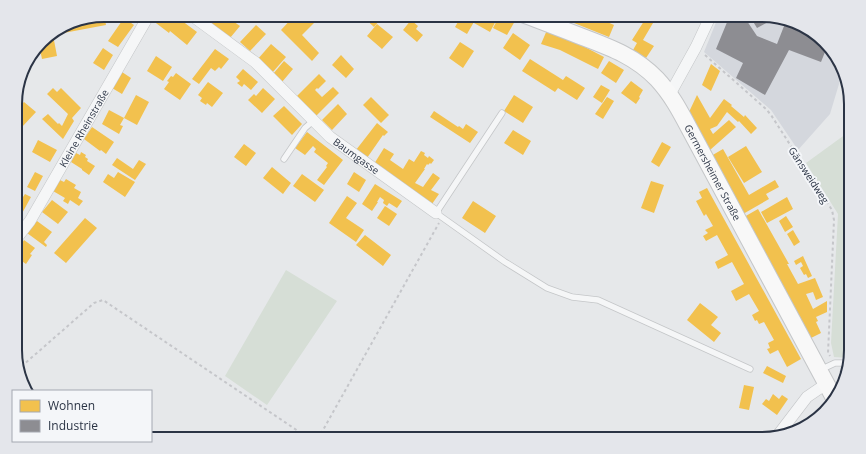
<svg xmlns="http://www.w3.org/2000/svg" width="866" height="454" viewBox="0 0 866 454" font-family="'Open Sans',sans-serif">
  <rect width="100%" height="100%" fill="#e6e8ea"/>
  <path fill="#d4d7dd" d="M719 15H762L802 24 836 54 843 74H842L830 114 798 150 771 110 704 52Z"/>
  <path fill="#d6ded6" d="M850 131 851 350 849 358 834 357 831 343 838 214 806 163Z
    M286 270 337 301 267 405 225 376Z"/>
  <path fill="#f2c14e" d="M104 15 106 25 53 35 57 56 42 59 39 45 45 37 70 22Z
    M156 15H174L197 32 187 45 170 31 169 33 152 20Z
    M214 15H224L240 26 230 38 208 21Z
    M278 15H293L284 23Z
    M295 15H322L302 35 319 53 312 61 281 30Z
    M361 15H382L383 16 374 27Z
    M462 15H478L467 34 455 27Z
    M479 15H499L490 32 474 23Z
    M500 15H505L515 21 507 35 493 28Z
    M565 15H588L596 18 597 15H607L605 21 614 25 609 37 564 19Z
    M124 18 134 25 118 47 108 41Z
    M646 18 653 23 643 40 654 46 646 58 633 50 637 43 632 40Z
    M411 20 418 26 416 29 423 35 417 42 403 30Z
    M377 24 393 37 382 49 367 36Z
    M256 25 266 34 250 51 240 42Z
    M547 30 583 46 604 57 598 69 560 50 541 44Z
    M513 33 530 45 520 60 503 48Z
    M460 42 474 51 463 68 449 58Z
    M271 44 286 57 272 73 257 60Z
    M103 48 113 55 104 70 93 63Z
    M215 49 229 59 221 69 219 67 215 71 211 68 199 84 192 79Z
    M341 55 354 69 346 78 332 65Z
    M156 56 172 67 163 81 147 71Z
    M530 59 563 80 566 76 585 88 577 100 558 88 555 92 522 71Z
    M284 61 293 69 282 82 273 74Z
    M609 61 624 70 616 83 601 73Z
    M711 64 720 71 711 91 702 85Z
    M243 69 258 82 251 90 244 84 242 87 237 83 240 81 236 77Z
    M122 72 131 78 122 94 112 88Z
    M176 73 191 84 180 100 164 89 169 82 167 81 171 76 173 77Z
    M319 74 326 81 318 89 317 88 315 90 322 97 333 87 339 93 316 116 297 96Z
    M631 81 643 90 639 97 640 98 636 104 621 93Z
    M208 82 223 93 212 107 207 103 206 105 200 101 202 98 198 95Z
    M601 85 610 90 602 103 593 97Z
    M53 88 57 92 61 88 81 108 72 118 74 121 63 139 42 119 48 114 58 124 59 123 62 126 68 114 47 94Z
    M263 88 275 99 262 113 248 100 254 94 256 96Z
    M136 95 149 102 137 125 124 118Z
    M514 95 533 107 523 123 504 111Z
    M697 95 710 118 724 99 732 105 731 106 744 117 745 115 757 128 751 134 739 121 738 122 727 112 717 126 710 129 713 134 729 120 736 127 710 150 689 112Z
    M371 97 389 115 381 123 363 105Z
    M607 97 614 101 603 119 595 114Z
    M24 102 36 112 22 127 15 121V111Z
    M338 104 347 114 332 130 322 120Z
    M284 106 302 124 292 135 273 116Z
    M109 110 124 118 120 125 123 126 119 134 102 124Z
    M434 111 458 127 459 126 463 129 466 124 478 132 470 143 430 117Z
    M377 123 388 132 384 136 383 135 367 158 356 150Z
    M92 127 114 142 106 154 101 150 100 151 84 139Z
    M513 130 531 141 523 155 504 143Z
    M307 132 343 160 324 185 317 180 327 167 326 166 328 163 314 152 316 149 313 146 305 155 295 148Z
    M38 140 57 150 50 162 32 152Z
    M662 142 671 147 659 167 651 162Z
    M244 144 256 153 246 166 234 157Z
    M746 146 762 172 744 183 728 157Z
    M384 148 394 154 390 160 403 169 409 159 414 162 421 151 425 153 424 155 428 158 429 156 434 160 431 164 430 163 428 165 427 164 424 169H425L415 183 423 187 433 173 440 178 431 190 439 194 432 204 374 164Z
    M723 149 749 195 775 180 779 187 766 194 769 199 743 214 711 156Z
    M81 152 86 155 85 157 88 159 87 161 95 166 89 175 82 170V169L71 162 76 153 80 155Z
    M117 158 133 169 139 160 146 164 135 180 112 165Z
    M272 167 291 183 283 194 263 178Z
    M35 172 43 176 35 191 27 187Z
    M118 172 135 182 125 197 103 182 108 174 114 178Z
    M354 172 366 180 359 192 347 184Z
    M302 174 324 190 315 202 293 186Z
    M66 179 76 185 74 188 81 192 78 198 83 201 79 206 70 200 68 204 63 201 65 198 53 191 60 180 64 182Z
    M651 181 664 185 654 213 641 208Z
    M375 184 402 201 397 208 389 203 387 206 383 203 384 200 380 197 377 202H378L372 211 362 204Z
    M707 188 801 359 787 367 778 350 770 354 767 349 770 348 768 343 774 340 764 322 759 324 757 320 755 321 752 315 759 311 749 294 736 301 731 291 744 284 732 262 718 269 715 262 728 255 717 235 706 241 703 236 708 233 705 230 713 226 706 214 704 216 696 201 702 198 699 192Z
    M25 194 31 197 20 217 15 215V198L19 200 21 196 23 197Z
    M347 196 357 203 346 218 364 230 356 242 329 223Z
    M787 197 793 209 767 223 761 212Z
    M52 200 68 212 58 224 42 212Z
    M473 201 496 216 485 233 462 218Z
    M385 206 397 214 389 226 377 218Z
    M758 209 789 264H787L798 284 815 278 823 297 816 300 813 292 806 294 813 309 827 301V312L816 317 818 321 816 322 821 333 811 338 744 217Z
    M786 216 793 227 785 232 779 221Z
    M85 218 97 228 66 263 54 253Z
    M37 221 52 232 44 242 47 245 46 247 27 233Z
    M793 230 800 242 794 246 787 234Z
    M365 235 391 255 383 266 356 245Z
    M24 240 35 248 30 254 32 255 26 264 16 257V253Z
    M803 256 812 276 808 278 806 274 804 275 800 268 803 266 801 262 796 265 794 261Z
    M700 303 718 317 711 325 721 333 714 342 687 320Z
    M767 366 786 376 783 383 763 373Z
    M744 385 754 387 749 410 739 408Z
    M773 394 779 399 782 395 788 399 777 415 762 404 766 399 769 401Z"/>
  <path fill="#8d8d92" d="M730 15H743L757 36 777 44 786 21 802 24 827 47 821 62 789 50 765 95 736 78 743 63 716 49Z
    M749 15H762L767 16 770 21 757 28Z"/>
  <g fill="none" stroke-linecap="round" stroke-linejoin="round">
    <defs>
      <path id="lane" d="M836 64 838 59
        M502 113 436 213 505 262 547 288 572 297 598 300 750 369
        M284 159 305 128 313 121
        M820 370 835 363H848"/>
      <g id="street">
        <path id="s1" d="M191 15 255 62 330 137 436 213"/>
        <path d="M670 94 696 47 711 15"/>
        <path id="s2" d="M16 239 30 221 149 15"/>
        <path d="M778 435 807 397 826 384"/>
      </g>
      <g id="secondary">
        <path id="s3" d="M525 15C544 22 562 29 580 36 609 47 635 56 657 79 671 94 680 111 689 128L834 398"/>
      </g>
    </defs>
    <use href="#lane" stroke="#c4c6c8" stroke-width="7"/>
    <use href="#street" stroke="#c4c6c8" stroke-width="12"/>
    <use href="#secondary" stroke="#c4c6c8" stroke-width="18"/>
    <path stroke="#c5c6ca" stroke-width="2" stroke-dasharray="3 3" stroke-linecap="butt" d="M705 55 766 109 771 115 832 210 834 220 828 353 830 356
      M16 363 22 366 94 303 103 300 307 437 315 439
      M840 371 845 376
      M318 439 439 223"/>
    <use href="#lane" stroke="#f5f6f7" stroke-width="5.5"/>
    <use href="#street" stroke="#f5f6f7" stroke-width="11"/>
    <use href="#secondary" stroke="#f8f8f8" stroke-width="16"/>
  </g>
  <g text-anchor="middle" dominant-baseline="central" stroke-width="4" stroke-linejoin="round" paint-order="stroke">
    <g font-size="10" fill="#2b3445" stroke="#f4f6f9">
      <text stroke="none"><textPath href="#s2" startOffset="130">Kleine Rheinstraße</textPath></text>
      <text stroke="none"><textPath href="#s1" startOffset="218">Baumgasse</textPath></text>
      <text stroke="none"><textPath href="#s3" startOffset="257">Germersheimer Straße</textPath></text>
      <text transform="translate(809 175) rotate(57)">Gänsweidweg</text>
    </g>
  </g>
  <path d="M0 0H866V454H0ZM104 22H762A82 82 0 0 1 844 104V350A82 82 0 0 1 762 432H104A82 82 0 0 1 22 350V104A82 82 0 0 1 104 22Z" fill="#e4e6eb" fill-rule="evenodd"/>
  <path fill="none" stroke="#2b3445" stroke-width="2" d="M104 22H762A82 82 0 0 1 844 104V350A82 82 0 0 1 762 432H104A82 82 0 0 1 22 350V104A82 82 0 0 1 104 22Z"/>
  <rect x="12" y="390" width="140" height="52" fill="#f4f6f9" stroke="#a4a8b1"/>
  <rect x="20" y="400" width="20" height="12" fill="#f2c14e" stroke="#a4a8b1"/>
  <text x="48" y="410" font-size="12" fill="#2b3445">Wohnen</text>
  <rect x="20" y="420" width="20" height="12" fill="#8d8d92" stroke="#a4a8b1"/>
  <text x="48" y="430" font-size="12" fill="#2b3445">Industrie</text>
</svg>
